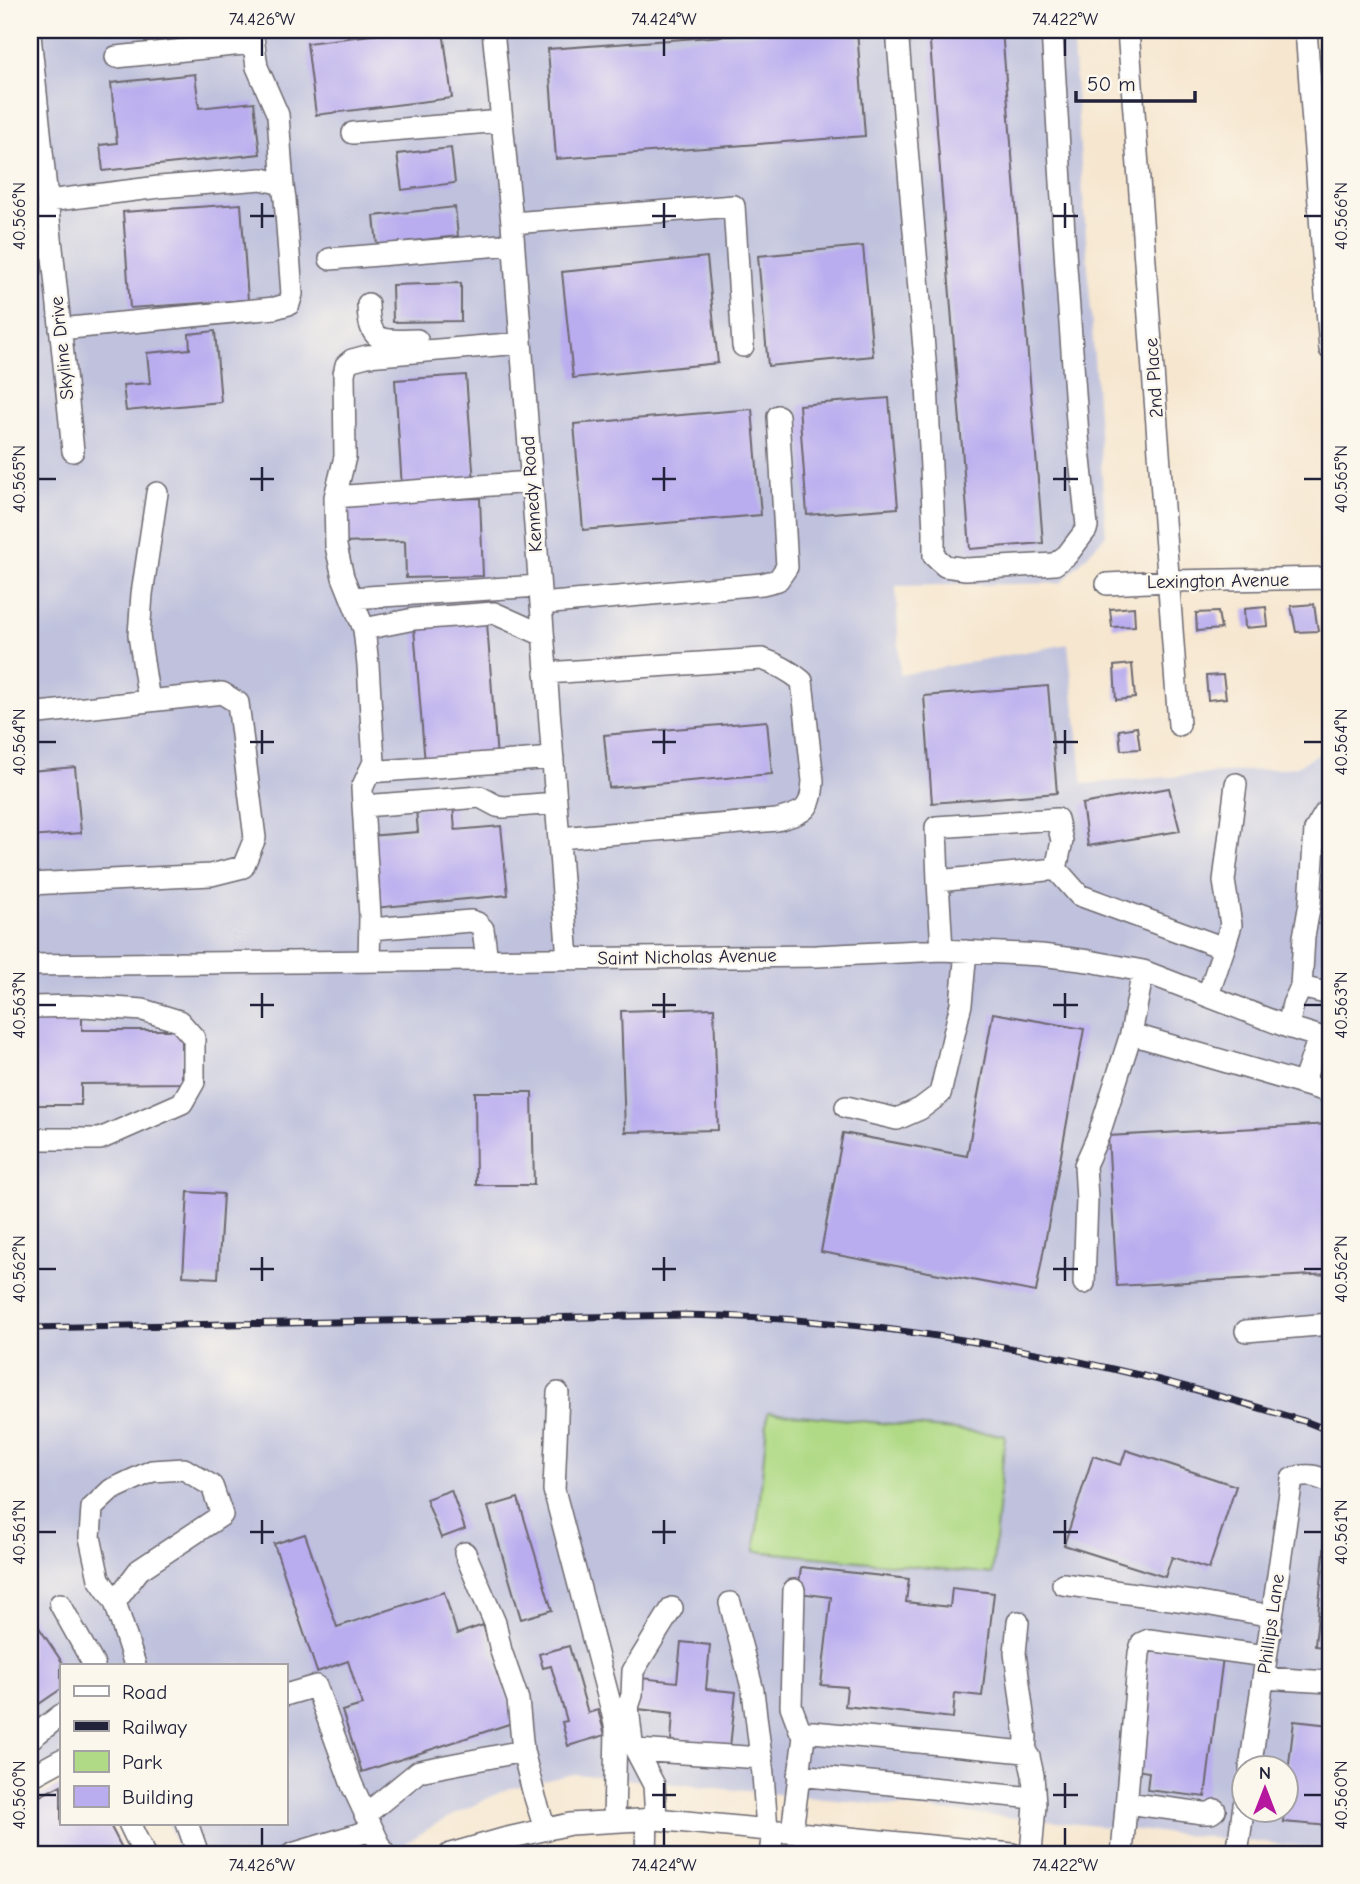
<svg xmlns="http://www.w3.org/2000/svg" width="1360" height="1884" viewBox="0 0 1360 1884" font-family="'Comic Neue',sans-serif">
  <rect width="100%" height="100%" fill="#fbf7ec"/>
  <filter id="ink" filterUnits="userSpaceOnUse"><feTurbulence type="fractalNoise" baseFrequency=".0143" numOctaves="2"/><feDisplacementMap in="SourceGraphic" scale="14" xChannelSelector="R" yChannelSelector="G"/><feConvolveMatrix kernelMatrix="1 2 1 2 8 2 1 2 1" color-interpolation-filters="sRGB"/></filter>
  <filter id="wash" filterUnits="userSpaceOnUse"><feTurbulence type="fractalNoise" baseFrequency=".00686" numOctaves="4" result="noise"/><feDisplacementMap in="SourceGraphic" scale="28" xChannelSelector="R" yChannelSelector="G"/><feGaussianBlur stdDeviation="1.57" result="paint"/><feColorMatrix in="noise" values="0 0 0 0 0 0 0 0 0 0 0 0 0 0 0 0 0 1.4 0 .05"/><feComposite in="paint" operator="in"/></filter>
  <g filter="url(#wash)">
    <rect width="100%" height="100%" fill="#f6e6cf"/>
    <path fill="#c0c2dd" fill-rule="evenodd" d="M30 30H1072L1106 535 1061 583 896 586 900 675 1068 644 1083 784 1295 767 1330 748V1849L574 1774 507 1789 436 1824 389 1854H179L168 1823H285V1665H61V1777L30 1793ZM1244 1769H1286V1811H1244Z"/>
    <path fill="#b0da86" stroke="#697e60" stroke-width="2" d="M768 1412 1005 1435 992 1574 755 1551Z"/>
    <g id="blocks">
      <path fill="#baadef" d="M411 30H443L452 98 316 115 307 43Z
        M807 30H857L865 136 556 159 548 49Z
        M929 30H1002L1043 543 970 549Z
        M195 74 199 108 254 102 260 154 103 171 100 145 117 143 111 83Z
        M451 148 455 183 402 190 397 154Z
        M241 204 248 300 130 308 123 212Z
        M455 207 458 236 377 245 374 216Z
        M863 246 873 356 768 366 758 256Z
        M707 257 718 363 573 378 562 272Z
        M461 283V321L393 322 392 285Z
        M215 331 221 402 126 411 123 385 150 383 147 353 190 349 189 334Z
        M466 375 474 483 402 488 395 380Z
        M889 398 898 508 807 515 799 405Z
        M752 409 761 515 583 530 574 424Z
        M480 498 483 576 406 578 405 541 340 543 339 503Z
        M1314 604 1318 631 1296 632 1291 606Z
        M1134 607 1135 626 1112 627 1110 609Z
        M1266 607 1268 626 1245 628 1244 609Z
        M1218 612 1221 629 1197 631 1196 613Z
        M487 623 497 759 425 764 414 628Z
        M1132 664 1135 698 1116 700 1114 666Z
        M1223 675 1226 698 1208 700 1206 676Z
        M1048 686 1057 793 932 803 924 696Z
        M767 721 772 774 609 788 604 735Z
        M1137 727 1140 749 1121 750 1119 730Z
        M75 767 81 833 30 837V771Z
        M1169 788 1180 831 1088 846 1082 804Z
        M453 805 455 830 501 826 508 895 374 908 368 836 418 832 416 809Z
        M30 1008H82V1030H182V1083L81 1084V1105H30Z
        M714 1008 718 1130 625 1132 621 1011Z
        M993 1013 1084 1029 1036 1292 821 1252 843 1133 967 1156Z
        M475 1092H532L534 1185H476Z
        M1330 1124V1274L1117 1286 1108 1136Z
        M188 1192 223 1194 218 1278 183 1276Z
        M1126 1450 1236 1486 1209 1569 1172 1557 1165 1577 1064 1545 1093 1456 1121 1465Z
        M451 1490 465 1529 441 1538 426 1499Z
        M518 1498 552 1610 521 1619 488 1507Z
        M1328 1511H1330V1648L1315 1646Z
        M305 1534 337 1627 444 1592 457 1634 483 1625 515 1722 362 1772 342 1711 362 1705 348 1661 317 1672 274 1544Z
        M801 1567 909 1579 906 1602 950 1607 952 1588 994 1593 982 1696 955 1693 953 1718 845 1706 847 1687 821 1685 831 1597 798 1593Z
        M30 1614 64 1665H61V1689L30 1710Z
        M681 1642 710 1645 706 1689 736 1692 730 1747 671 1741 673 1713 638 1709 641 1678 677 1682Z
        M569 1646 588 1713 598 1710 605 1735 568 1746 562 1722 567 1721 551 1666 543 1668 539 1654Z
        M1150 1648 1223 1657 1205 1797 1147 1790 1149 1772 1135 1770Z
        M1294 1721 1330 1725V1826L1283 1822 1284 1811H1286V1790Z
        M61 1785V1823H109L125 1854H30V1801Z"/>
    </g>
  </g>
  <g filter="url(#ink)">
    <use href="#blocks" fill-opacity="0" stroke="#6c676f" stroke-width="2"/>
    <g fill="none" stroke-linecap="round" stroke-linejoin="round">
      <defs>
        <path id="minor" d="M252 30 257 67 278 115 283 187
          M493 30 512 223 568 959
          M897 30 927 384 934 532V556L945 566 966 569 1055 564 1067 555 1086 530 1087 526 1079 449 1066 267 1052 30
          M1128 30 1179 725
          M1306 30 1330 349
          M30 35 73 451
          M116 57 253 43
          M353 133 502 121
          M48 201 159 187 262 179 278 183 283 187 285 199 292 294 289 304 275 308 60 329
          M512 223 734 206 743 346
          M330 259 513 244
          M368 304C369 345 382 341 417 340
          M335 497 531 482
          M1107 584 1168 581 1330 578
          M352 598 539 586
          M541 604 762 584 778 580 787 567 778 416
          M364 629 414 619 494 613 543 635
          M546 673 762 659C777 664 790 671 802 681L813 781C811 811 805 812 777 820L559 838
          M149 701 139 635 142 594 157 493
          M30 714 222 693 238 703 255 838 243 867 211 875 30 884
          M369 772 553 758
          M363 806 480 797 497 806 504 807 556 803
          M938 881 936 827 1057 819 1062 841 1056 869
          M370 929 471 921 477 923 483 929 487 960
          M1224 948 1231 925 1224 881 1236 784
          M942 950 938 881 1056 869 1079 895 1224 948 1208 995
          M369 961 370 916 362 788 374 762 368 665 364 629 343 577 336 546 335 497 345 457 344 374 346 365 352 360 367 356 521 343
          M30 965 816 956 942 950 1041 955 1089 961 1143 971 1288 1027 1330 1040
          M1301 987 1330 994
          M30 1007 83 1006 143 1010 179 1021 194 1038V1082L182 1103 100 1139H30
          M1288 1027 1293 1004 1301 987 1304 937 1310 903 1315 830 1325 813 1330 810
          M1131 1034 1330 1092
          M1303 1084 1319 1037
          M846 1107 897 1119 920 1109 940 1094 961 1004 966 951
          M1084 1283 1087 1200 1085 1165 1099 1134 1131 1034 1143 971
          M1246 1331 1330 1324
          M558 1393 554 1490 611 1707 616 1729 614 1821
          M465 1553 495 1623 501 1651 518 1700 523 1751 533 1791 545 1829
          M1063 1584 1200 1603 1272 1616
          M115 1602 139 1570 222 1515 212 1486 184 1469 152 1471 111 1490 92 1508 90 1537 99 1579 115 1602 135 1665
          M730 1603 753 1691 763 1774 767 1830
          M60 1604 94 1665
          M1018 1622 1015 1653 1026 1737 1025 1752
          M1263 1678 1330 1682
          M285 1695 316 1686 352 1785 384 1854
          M804 1736 809 1732H813L1025 1752 1029 1757 1033 1775 1035 1805 1031 1854
          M30 1739 61 1715
          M636 1750 762 1758
          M1250 1769 1292 1479C1307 1473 1316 1476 1330 1482
          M798 1775 1034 1798
          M30 1777 61 1760
          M1126 1803 1203 1813H1211L1215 1810
          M365 1815 419 1771 523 1751
          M656 1819 654 1785 632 1743 628 1707 632 1695 633 1671 672 1608
          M129 1823 144 1854
          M187 1823 198 1854
          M792 1832 804 1736 800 1730 791 1706 794 1590
          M292 1854 372 1830
          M450 1854 503 1839 570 1824 656 1819 1012 1854
          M646 1854 647 1819
          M770 1854 773 1831
          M1122 1854 1139 1653 1142 1643 1149 1640 1266 1656
          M1237 1854 1244 1805"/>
      </defs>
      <use href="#minor" stroke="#6c676f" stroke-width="24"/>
      <use href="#minor" stroke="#fff" stroke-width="21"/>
      <defs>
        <path id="rail" d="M30 1328 684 1315C840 1317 991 1340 1143 1376 1198 1389 1253 1406 1307 1422L1330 1431"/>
      </defs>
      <use href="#rail" stroke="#22223b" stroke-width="7"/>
      <use href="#rail" stroke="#fbf7ec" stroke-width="4.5" stroke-dasharray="13" stroke-linecap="butt"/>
    </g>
  </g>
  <path fill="none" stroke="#22223b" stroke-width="2.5" d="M262 38V56M664 38V56M1065 38V56M262 203V228M664 203V228M1065 203V228M38 216H56M250 216H274M652 216H676M1053 216H1078M1304 216H1322M262 467V491M664 467V491M1065 467V491M38 479H56M250 479H274M652 479H676M1053 479H1078M1304 479H1322M262 730V754M664 730V754M1065 730V754M38 742H56M250 742H274M652 742H676M1053 742H1078M1304 742H1322M262 993V1018M664 993V1018M1065 993V1018M38 1005H56M250 1005H274M652 1005H676M1053 1005H1078M1304 1005H1322M262 1257V1281M664 1257V1281M1065 1257V1281M38 1269H56M250 1269H274M652 1269H676M1053 1269H1078M1304 1269H1322M262 1520V1544M664 1520V1544M1065 1520V1544M38 1532H56M250 1532H274M652 1532H676M1053 1532H1078M1304 1532H1322M664 1783V1808M1065 1783V1808M38 1795H56M652 1795H676M1053 1795H1078M1304 1795H1322M262 1828V1846M664 1828V1846M1065 1828V1846"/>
  <g text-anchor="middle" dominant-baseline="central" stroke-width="5" stroke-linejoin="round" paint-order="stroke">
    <g font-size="19" fill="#22223b" stroke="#fbf7ec">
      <text transform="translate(62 348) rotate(-96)">Skyline Drive</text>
      <text transform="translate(1154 378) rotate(-94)">2nd Place</text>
      <text transform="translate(532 494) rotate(-94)">Kennedy Road</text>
      <text transform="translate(1218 581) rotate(-1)">Lexington Avenue</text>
      <text transform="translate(687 957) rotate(-1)">Saint Nicholas Avenue</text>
      <text transform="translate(1271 1624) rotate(-82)">Phillips Lane</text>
    </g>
  </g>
  <rect width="1360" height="1884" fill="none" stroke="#fbf7ec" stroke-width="77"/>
  <rect x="60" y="1664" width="228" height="161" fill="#fbf7ec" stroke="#a4a2a5" stroke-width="2"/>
  <rect x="74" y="1686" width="35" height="10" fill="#ffffff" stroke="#a4a2a5" stroke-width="2"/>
  <text x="122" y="1699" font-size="21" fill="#22223b">Road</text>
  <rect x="74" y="1721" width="35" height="10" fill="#22223b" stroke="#a4a2a5" stroke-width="2"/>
  <text x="122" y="1734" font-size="21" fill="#22223b">Railway</text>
  <rect x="74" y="1751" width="35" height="21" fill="#b0da86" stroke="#a4a2a5" stroke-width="2"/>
  <text x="122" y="1769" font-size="21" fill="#22223b">Park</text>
  <rect x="74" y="1786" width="35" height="21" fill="#baadef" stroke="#a4a2a5" stroke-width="2"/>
  <text x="122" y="1804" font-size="21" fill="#22223b">Building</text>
  <g transform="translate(1265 1789)"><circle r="33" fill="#fbf7ec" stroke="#a4a2a5" stroke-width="2"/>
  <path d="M0-5L12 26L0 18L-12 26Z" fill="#b5179e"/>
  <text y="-10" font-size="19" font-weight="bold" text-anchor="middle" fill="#22223b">N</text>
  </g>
  <path d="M1076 91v10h119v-10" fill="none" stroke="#22223b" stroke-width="3.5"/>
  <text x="1087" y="91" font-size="21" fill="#22223b" stroke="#fbf7ec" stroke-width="5" paint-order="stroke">50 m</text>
  <rect x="38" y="38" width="1284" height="1808" fill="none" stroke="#22223b" stroke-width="2.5"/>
  <g font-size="18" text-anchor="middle" fill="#22223b">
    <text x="262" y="25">74.426°W</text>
    <text x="664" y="25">74.424°W</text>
    <text x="1065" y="25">74.422°W</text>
    <text transform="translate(19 216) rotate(-90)" y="6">40.566°N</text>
    <text transform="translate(1341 216) rotate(-90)" y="6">40.566°N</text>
    <text transform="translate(19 479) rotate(-90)" y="6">40.565°N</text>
    <text transform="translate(1341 479) rotate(-90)" y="6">40.565°N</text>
    <text transform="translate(19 742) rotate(-90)" y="6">40.564°N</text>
    <text transform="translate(1341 742) rotate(-90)" y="6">40.564°N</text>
    <text transform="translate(19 1005) rotate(-90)" y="6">40.563°N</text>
    <text transform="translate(1341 1005) rotate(-90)" y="6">40.563°N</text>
    <text transform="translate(19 1269) rotate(-90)" y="6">40.562°N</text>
    <text transform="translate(1341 1269) rotate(-90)" y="6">40.562°N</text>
    <text transform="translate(19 1532) rotate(-90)" y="6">40.561°N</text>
    <text transform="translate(1341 1532) rotate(-90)" y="6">40.561°N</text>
    <text transform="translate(19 1795) rotate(-90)" y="6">40.560°N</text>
    <text transform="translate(1341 1795) rotate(-90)" y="6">40.560°N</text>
    <text x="262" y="1871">74.426°W</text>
    <text x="664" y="1871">74.424°W</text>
    <text x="1065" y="1871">74.422°W</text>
  </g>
</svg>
